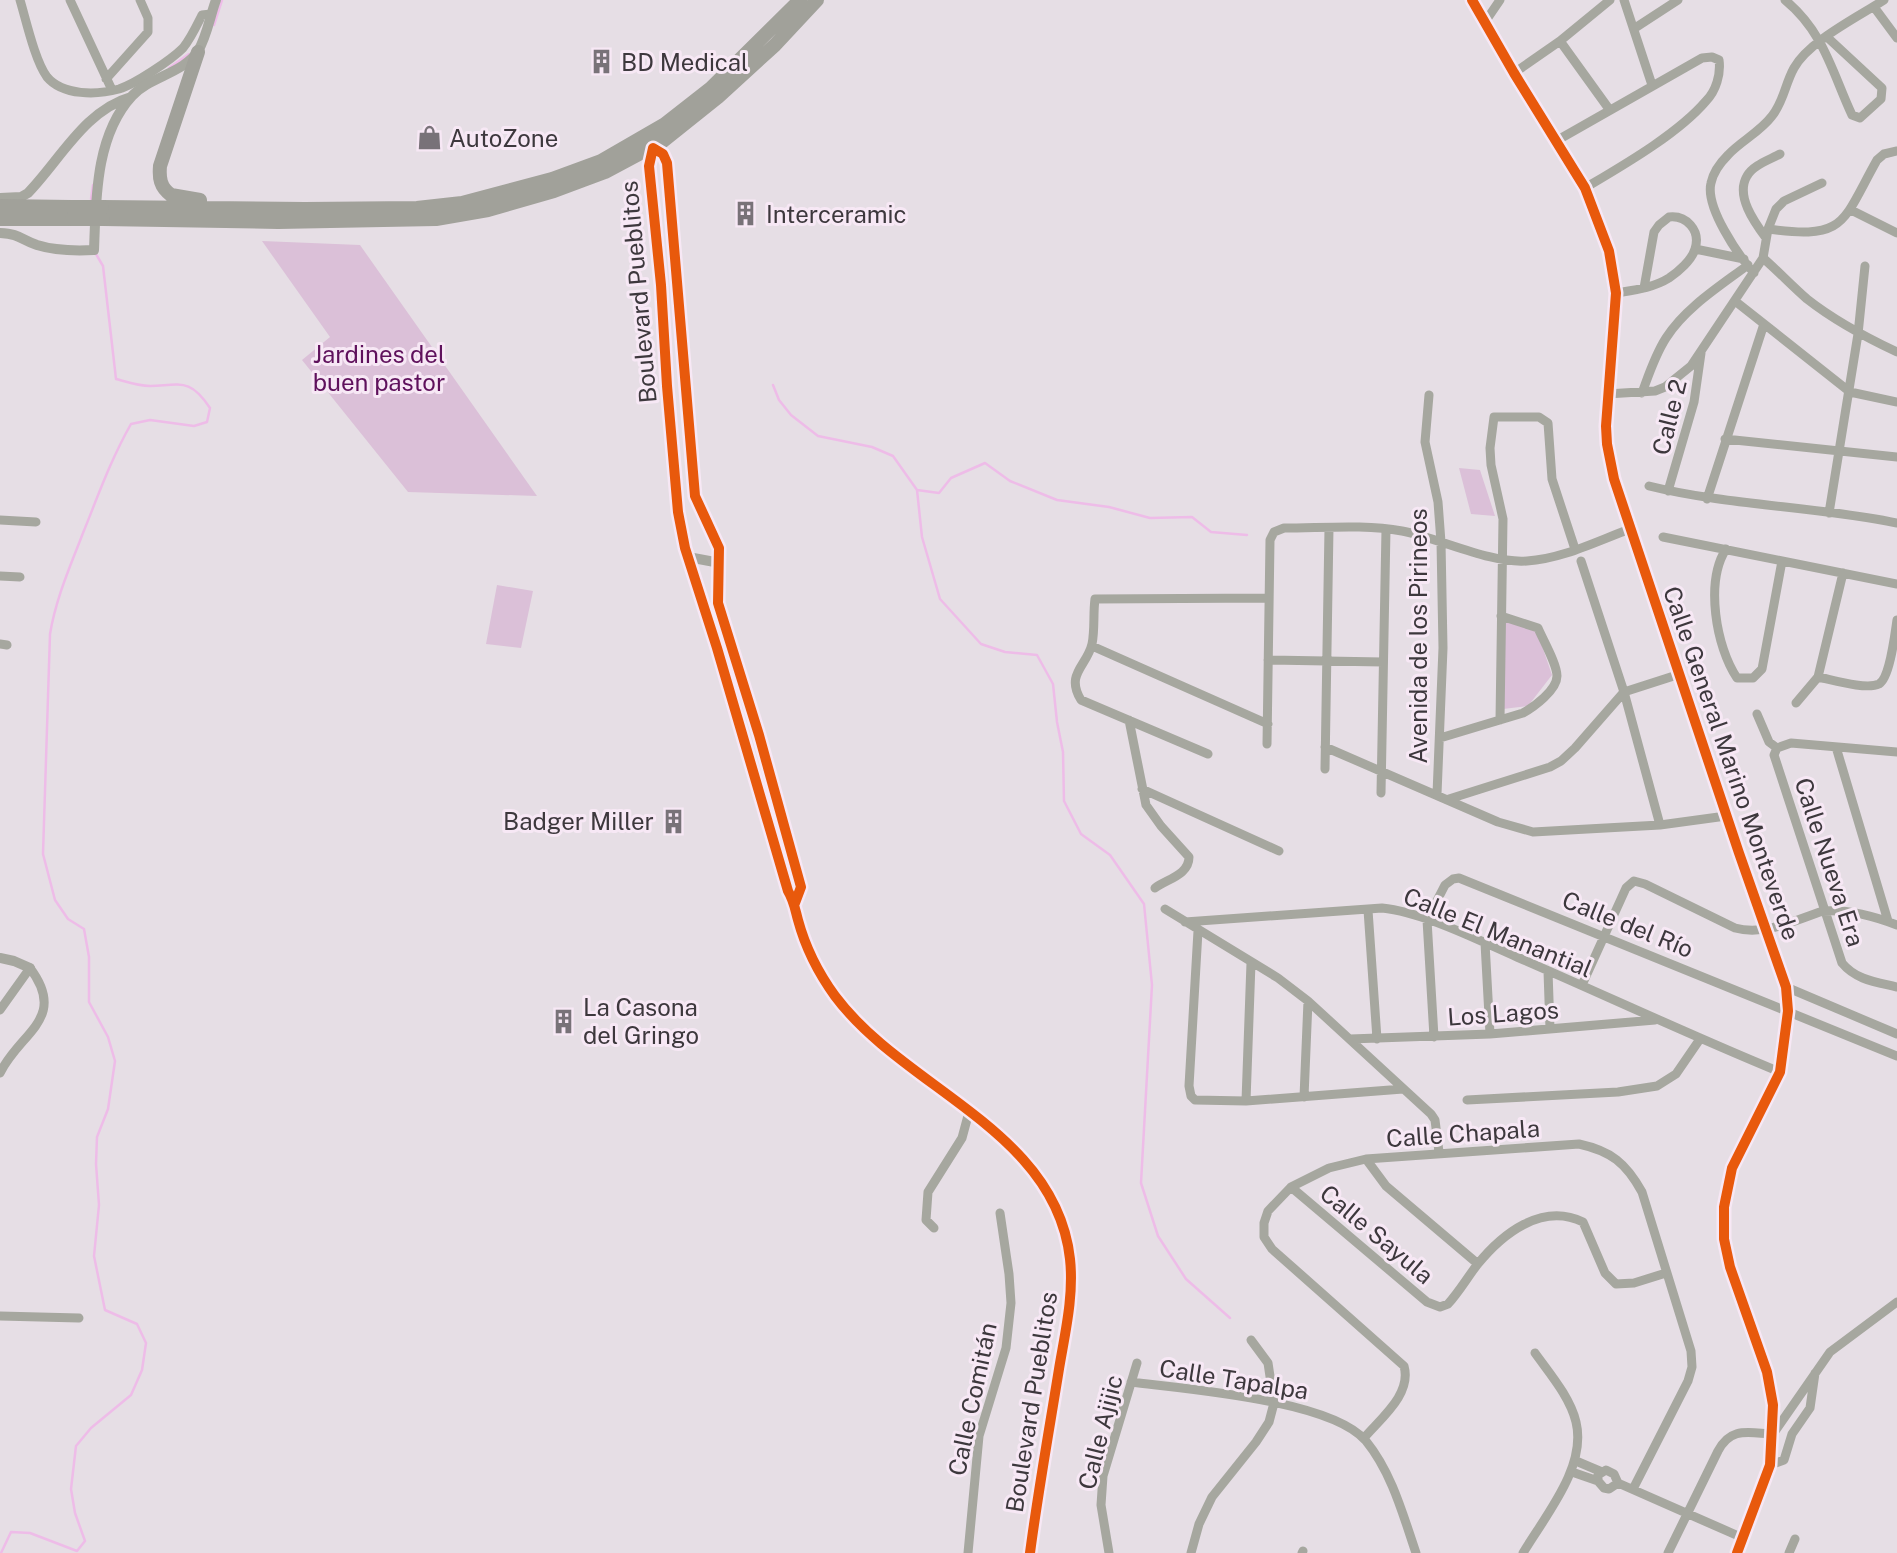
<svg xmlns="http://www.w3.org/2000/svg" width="1897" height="1553" viewBox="0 0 1897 1553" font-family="'Public Sans',sans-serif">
  <rect width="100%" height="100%" fill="#e6dee5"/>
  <path fill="#dbc0d8" d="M262 241 360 245 537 496 408 492 302 360 330 337Z
    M1459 468 1480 470 1495 516 1471 514Z
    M497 585 533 591 521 648 486 644Z
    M1502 621 1536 628 1552 675 1528 706 1503 709Z"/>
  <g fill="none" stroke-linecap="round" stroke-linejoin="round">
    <path stroke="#eebce8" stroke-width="2.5" d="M214 25 222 0
      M169 68 189 54
      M91 199 93 185
      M773 385 779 400 791 415 818 436 872 447 893 456 917 490 922 537 940 599 981 644 1005 652 1037 655 1053 684 1057 722 1063 752 1064 801 1081 834 1110 855 1144 904 1152 985 1141 1183 1158 1236 1186 1279 1230 1318
      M917 490 939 493 951 478 985 463 1010 481 1057 500 1109 507 1150 518 1192 517 1211 532 1247 535
      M1 1553 11 1532 30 1533 77 1551 85 1541 75 1513 71 1489 76 1446 91 1428 131 1395 142 1370 146 1343 137 1324 105 1310 94 1256 99 1205 96 1164 97 1137 108 1109 115 1061 108 1037 89 1002V957L84 929 68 919 55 900 43 854 50 634C56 598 70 567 83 533 98 496 111 459 131 424L150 420 194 426 207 422 210 408C190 378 181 385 150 386 139 386 127 382 116 379L103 266 96 254"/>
    <path stroke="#a6a79f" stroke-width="9" d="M20 0C26 20 35 61 47 77 63 96 97 95 119 89 135 84 171 60 183 48 191 38 196 27 202 15L211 14
      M70 0 112 90
      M1624 0 1652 85
      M1785 0C1824 32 1832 72 1852 115L1860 118 1881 99 1882 88 1827 37
      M1874 7 1897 38
      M1485 22 1500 0
      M1635 28 1678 0
      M1560 41 1609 109
      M1514 73 1560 41 1610 0
      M106 79 148 32V18L140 0
      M1556 141 1702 58 1712 57 1719 60C1721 74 1716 91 1706 101 1678 134 1622 166 1585 188
      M1851 210 1897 233
      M1768 229C1847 240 1842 222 1877 160L1884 154 1897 151
      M1766 238C1755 223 1735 196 1747 176 1753 165 1769 160 1780 154
      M1695 249 1744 259
      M1763 258C1778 271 1792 286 1807 299 1835 321 1865 337 1897 352
      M1754 273C1738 255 1705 207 1711 183 1713 173 1721 162 1728 155 1741 141 1760 132 1772 116 1784 101 1785 84 1794 68 1809 41 1858 17 1884 0
      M1616 293C1634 290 1653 288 1669 278 1678 272 1692 260 1695 249 1701 230 1686 215 1669 217L1659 225 1654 232 1644 288
      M1735 301 1850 392 1897 402
      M1642 393C1649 374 1655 355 1666 338 1685 308 1720 286 1748 265
      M1607 394 1655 391 1665 387 1691 366 1763 258 1768 229 1776 209 1784 201 1822 183
      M1429 395 1425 442 1438 502 1441 542 1443 648 1437 794
      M1725 439 1897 457
      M1649 486C1730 506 1815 506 1897 523
      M1668 491 1694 402 1701 353
      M1707 499 1764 324
      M1829 513 1858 334 1865 266
      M0 520 36 522
      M1663 537 1897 584
      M1726 549C1705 582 1716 647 1737 678H1753L1762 669 1782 561
      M1581 561 1624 692 1660 825
      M0 576 20 577
      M0 644 7 645
      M1092 646 1268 724
      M1268 660 1383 662
      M1818 677C1833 680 1866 690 1879 684 1890 678 1895 633 1897 620
      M1796 703 1818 677 1843 573
      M1757 714 1769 742 1777 748
      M1129 720 1146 805 1161 826 1189 857C1189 875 1167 879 1155 888
      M1500 720 1503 519 1491 465 1490 448 1494 417H1539L1548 423 1552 479 1575 549
      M1440 738 1523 713C1534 707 1557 690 1557 676 1557 664 1543 640 1538 628L1501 616
      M1267 744 1270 540 1274 532 1284 528C1322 528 1365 524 1402 531 1439 538 1491 564 1527 561 1562 559 1597 541 1630 529
      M1325 747 1498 822 1533 832 1660 825 1726 816
      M1836 747 1888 921
      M1897 752 1791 743 1777 748 1774 755 1842 963C1856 980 1876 982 1897 987
      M1208 754 1081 700C1065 674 1087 666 1092 644 1095 630 1093 613 1095 599L1269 598
      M1325 769 1329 528
      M1142 789 1279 851
      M1381 793 1386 529
      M1449 799 1550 767 1561 761 1575 748 1624 692 1680 674
      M1165 909 1278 978 1308 1001 1431 1114 1435 1120 1439 1152
      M1368 910 1377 1039
      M1185 922 1382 908C1423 912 1478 940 1517 957 1605 995 1692 1036 1780 1072
      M1198 931 1189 1086 1191 1096 1195 1100 1246 1101 1403 1089
      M1485 943 1490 1034
      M1548 971 1550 1029
      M1582 985 1626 888 1634 881 1645 884 1735 928C1765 936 1795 920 1823 911 1849 909 1874 916 1897 925
      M1786 987 1897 1034
      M0 1010 30 968C68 1019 20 1032 0 1073
      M1434 1037 1427 920 1445 885 1453 879 1459 878 1897 1056
      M1350 1039 1490 1034 1655 1020
      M1304 1097 1308 1001
      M1467 1100 1618 1092 1657 1086 1676 1074 1700 1039
      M1246 1101 1251 963
      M1366 1159 1386 1186 1478 1264
      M1291 1187 1427 1302 1440 1307 1448 1304C1459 1292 1467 1278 1477 1265 1502 1234 1542 1202 1583 1222L1605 1273 1616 1284 1634 1283 1666 1273
      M934 1228 926 1220 928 1192 962 1138 969 1112
      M0 1316 79 1318
      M1131 1382C1186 1389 1332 1400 1366 1441 1392 1473 1403 1515 1416 1553
      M1364 1438C1381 1418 1412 1394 1404 1366L1272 1249 1264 1237V1223L1268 1211 1291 1187 1329 1168 1366 1159 1579 1144C1611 1151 1626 1163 1642 1192L1691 1351 1692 1367 1688 1381 1633 1489
      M1576 1461 1602 1472
      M1770 1465 1784 1460 1792 1434 1810 1408 1815 1373
      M1606 1470 1614 1474 1618 1483 1609 1489 1604 1488 1598 1481V1475Z
      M1572 1472 1598 1481
      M1618 1483 1743 1538
      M968 1553 979 1436 1006 1348 1011 1303 1009 1274 1000 1213
      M1109 1553 1101 1505 1103 1476 1137 1363
      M1191 1553 1199 1524 1212 1497 1256 1442 1269 1422 1274 1403 1268 1363 1251 1340
      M1302 1553 1303 1551
      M1523 1553C1545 1516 1587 1467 1576 1422 1570 1397 1550 1374 1535 1353
      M1668 1553 1718 1451C1731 1426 1749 1433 1773 1434L1830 1352 1897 1302
      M1789 1553 1795 1539"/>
    <path stroke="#a6a79f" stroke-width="10" d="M1472 0 1514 73 1585 188 1609 251 1616 293 1606 426 1607 444 1614 479 1739 853 1786 987 1788 1011 1780 1072 1732 1168 1724 1207V1239L1730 1267 1767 1372 1773 1405 1770 1465 1737 1553
      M0 198 21 197 28 193C60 160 85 110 131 97
      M0 233C20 234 20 239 37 245 56 251 75 251 94 250 96 201 95 136 132 96 149 77 184 73 198 51 207 36 210 16 216 0
      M688 557 720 563
      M795 903 801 887 759 735 718 603 719 548 695 496 667 163 663 154 653 148 649 166 661 285 667 386 678 512 685 548 717 648 788 891C794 901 795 909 798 920 805 946 819 974 835 996 904 1089 1056 1130 1070 1259 1074 1296 1065 1333 1059 1369 1049 1431 1038 1492 1030 1553
      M0 958 14 961 30 968"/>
    <path stroke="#a1a19a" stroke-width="14" d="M198 52 160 166C159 178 160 187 171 195L200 200
      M0 206 71 207
      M102 207 305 209 417 208 462 203 552 179 601 161 665 124 711 88 800 0
      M0 219H72
      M103 219 278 222 436 219 488 210 554 191 605 172 663 141 718 97 775 45 817 0"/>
    <path stroke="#a1a19a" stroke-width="14" d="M71 207H102
      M72 219H103"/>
    <defs>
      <path id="cycleway" d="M1472 0 1514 73 1585 188 1609 251 1616 293 1606 426 1607 444 1614 479 1739 853 1786 987 1788 1011 1780 1072 1732 1168 1724 1207V1239L1730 1267 1767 1372 1773 1405 1770 1465 1737 1553
        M795 903 801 887 759 735 718 603 719 548 695 496 667 163 663 154 653 148 649 166 661 285 667 386 678 512 685 548 717 648 788 891C794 901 795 909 798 920 805 946 819 974 835 996 904 1089 1056 1130 1070 1259 1074 1296 1065 1333 1059 1369 1049 1431 1038 1492 1030 1553"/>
    </defs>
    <use href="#cycleway" stroke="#f7e8f5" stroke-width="15"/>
    <use href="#cycleway" stroke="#e8590c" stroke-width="10"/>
  </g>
  <defs>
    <symbol id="building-bare" viewBox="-9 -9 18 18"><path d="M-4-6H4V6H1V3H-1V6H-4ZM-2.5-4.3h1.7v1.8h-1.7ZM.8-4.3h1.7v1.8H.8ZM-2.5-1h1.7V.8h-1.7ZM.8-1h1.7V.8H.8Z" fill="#787278" stroke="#f7e8f5" stroke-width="2.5" paint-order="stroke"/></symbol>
    <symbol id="shop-bare" viewBox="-9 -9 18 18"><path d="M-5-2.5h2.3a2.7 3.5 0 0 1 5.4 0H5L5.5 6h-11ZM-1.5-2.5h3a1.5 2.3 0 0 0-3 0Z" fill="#787278" stroke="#f7e8f5" stroke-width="2.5" paint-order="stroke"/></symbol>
  </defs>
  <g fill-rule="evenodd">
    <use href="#building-bare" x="584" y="44" width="35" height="35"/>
    <use href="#shop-bare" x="412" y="120" width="35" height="35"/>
    <use href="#building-bare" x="728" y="196" width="35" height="35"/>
    <use href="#building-bare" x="656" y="804" width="35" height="35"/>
    <use href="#building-bare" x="546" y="1004" width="35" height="35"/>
  </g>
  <g text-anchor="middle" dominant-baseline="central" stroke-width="6" stroke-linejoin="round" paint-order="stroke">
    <g font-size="24" fill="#3d383d" stroke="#f7e8f5" text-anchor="start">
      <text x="621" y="62">BD Medical</text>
      <text x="449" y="138">AutoZone</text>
      <text x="766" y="214">Interceramic</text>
      <text x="654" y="821" text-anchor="end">Badger Miller</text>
      <text x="583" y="1007">La Casona<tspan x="583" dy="28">del Gringo</tspan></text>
    </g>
    <g font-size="24" fill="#3d383d" stroke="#f7e8f5">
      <text transform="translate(638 292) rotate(-95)">Boulevard Pueblitos</text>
      <text transform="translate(1669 417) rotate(-76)">Calle 2</text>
      <text transform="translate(1418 636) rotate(-90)">Avenida de los Pirineos</text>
      <text transform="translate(1732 763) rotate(71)">Calle General Marino Monteverde</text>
      <text transform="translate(1830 862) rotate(72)">Calle Nueva Era</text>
      <text transform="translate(1628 924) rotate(22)">Calle del Río</text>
      <text transform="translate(1498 932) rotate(22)">Calle El Manantial</text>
      <text transform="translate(1503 1013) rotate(-4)">Los Lagos</text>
      <text transform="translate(1463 1133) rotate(-4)">Calle Chapala</text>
      <text transform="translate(1377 1234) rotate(40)">Calle Sayula</text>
      <text transform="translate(1234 1379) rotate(9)">Calle Tapalpa</text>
      <text transform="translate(972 1399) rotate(-78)">Calle Comitán</text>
      <text transform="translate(1031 1402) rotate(-81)">Boulevard Pueblitos</text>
      <text transform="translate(1100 1432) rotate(-76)">Calle Ajijic</text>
    </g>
    <g font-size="24" fill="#5f115c" stroke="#f7e8f5">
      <text x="379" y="354">Jardines del<tspan x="379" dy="28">buen pastor</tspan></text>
    </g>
  </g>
</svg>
